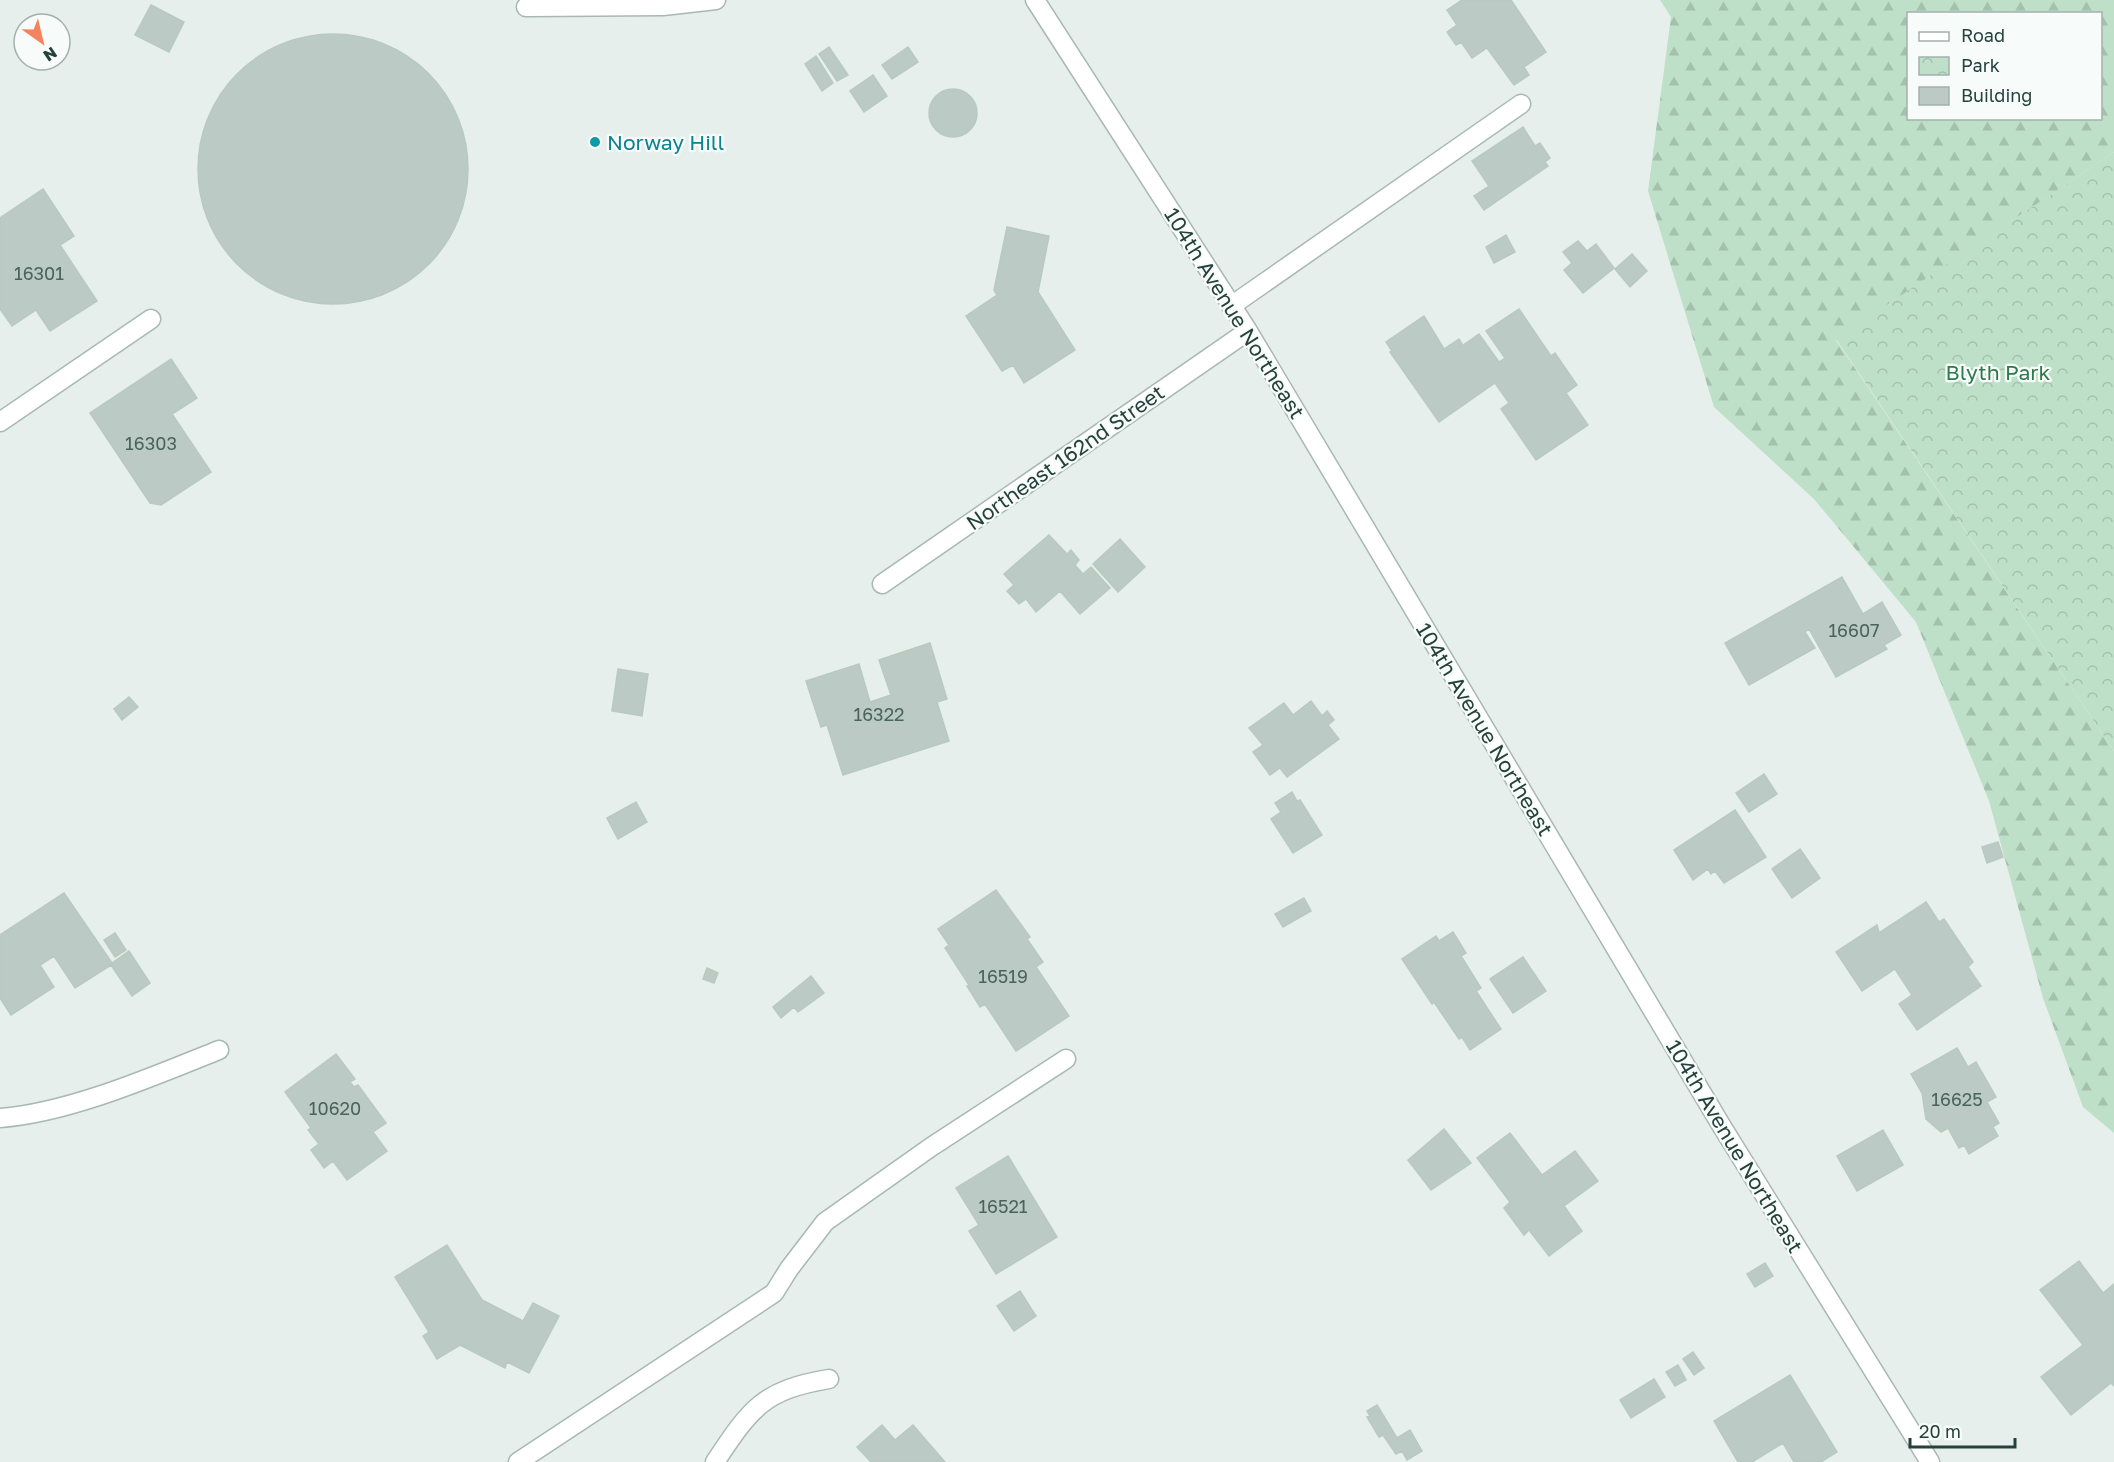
<svg xmlns="http://www.w3.org/2000/svg" width="2114" height="1462" viewBox="0 0 2114 1462" font-family="'Golos Text',sans-serif">
  <defs>
    <pattern id="forest-firs" width="22" height="20" patternUnits="userSpaceOnUse" patternTransform="scale(1.5)"><rect width="22" height="20" fill="#bfe0c8"/><path d="M5 1l3.5 6h-7zM16 11l3.5 6h-7z" fill="#a4c1ad"/></pattern>
    <pattern id="park-crowns" width="20" height="18" patternUnits="userSpaceOnUse" patternTransform="scale(1.5)"><rect width="20" height="18" fill="#bfe0c8"/><path d="M2 6a3 3 0 1 1 6 0M12 15a3 3 0 1 1 6 0" fill="none" stroke="#a4c1ad"/></pattern>
  </defs>
  <rect width="100%" height="100%" fill="#e6efeb"/>
  <path fill="url(#forest-firs)" fill-rule="evenodd" d="M1660 0H2114V152L1836 340 2114 751V1133L2083 1107 2043 998 1989 801 1916 622 1814 499 1714 407 1648 191 1671 17ZM1908 14H2100V118H1908Z"/>
  <path fill="url(#park-crowns)" d="M2114 152V751L1836 339Z"/>
  <path fill="#bbcac4" stroke="#b8c9c2" stroke-width="1.5" d="M1462 0H1511L1546 52 1524 67 1529 75 1514 85 1487 48 1472 58 1461 42 1456 45 1447 32 1457 25 1447 10Z
    M151 5 184 22 169 52 135 35Z
    M198 169a135 135 0 1 1 270 0a135 135 0 1 1-270 0Z
    M829 47 848 75 837 81 819 54Z
    M908 47 918 62 892 79 882 65Z
    M816 56 833 83 822 91 805 64Z
    M873 75 887 96 864 112 850 91Z
    M929 113a24 24 0 1 1 48 0a24 24 0 1 1-48 0Z
    M1523 127 1535 146 1540 143 1550 158 1545 162 1548 166 1484 210 1474 196 1489 186 1472 161Z
    M43 189 74 236 60 245 97 301 50 331 36 310 12 326 0 309V218Z
    M1007 227 1049 236 1038 292 1075 350 1024 383 1013 365 1002 371 966 316 997 295 994 290Z
    M1506 235 1515 252 1494 263 1486 247Z
    M1578 241 1587 251 1596 244 1614 268 1583 293 1564 270 1572 263 1563 252Z
    M1632 254 1647 271 1630 287 1615 269Z
    M1519 309 1551 356 1555 353 1577 385 1566 393 1588 425 1536 460 1501 409 1509 403 1495 383 1439 422 1390 352 1392 351 1386 342 1424 316 1444 349 1459 339 1462 344 1459 348 1479 334 1499 362 1505 358 1486 331Z
    M171 359 197 398 172 414 211 472 161 505 150 503 90 413Z
    M1049 535 1067 554 1071 550 1079 560 1075 565 1083 574 1091 567 1110 588 1080 614 1060 591 1036 612 1026 599 1019 604 1007 591 1014 585 1004 574Z
    M1120 539 1145 567 1118 592 1093 564Z
    M1842 577 1863 614 1882 602 1901 635 1884 645 1887 649 1836 677 1809 629 1805 632 1815 648 1749 685 1725 643Z
    M930 643 947 699 937 702 949 741 843 775 827 725 821 727 806 681 859 664 870 702 891 695 879 660Z
    M618 669 648 674 642 716 612 711Z
    M129 697 138 707 122 720 114 709Z
    M1311 701 1322 716 1327 711 1334 720 1328 725 1339 739 1287 777 1280 768 1270 775 1253 752 1263 745 1249 728 1284 703 1293 715Z
    M1764 774 1777 794 1749 812 1736 793Z
    M1292 792 1297 801 1300 800 1322 835 1293 853 1271 819 1281 812 1275 803Z
    M636 802 647 822 618 839 607 818Z
    M1735 810 1766 857 1724 883 1715 871 1711 874 1708 869 1693 880 1674 850Z
    M1998 842 2003 857 1987 863 1982 847Z
    M1800 849 1820 878 1792 898 1772 869Z
    M996 890 1030 937 1027 939 1043 962 1036 967 1069 1016 1016 1051 985 1004 980 1007 967 986 969 985 945 948 949 945 938 929Z
    M64 893 112 963 129 951 150 983 132 996 111 965 75 988 54 956 40 965 54 987 11 1015 0 998V935Z
    M1304 898 1311 911 1283 927 1275 914Z
    M1926 902 1939 922 1944 919 1973 962 1968 967 1981 986 1917 1030 1899 1004 1912 995 1895 969 1862 991 1836 952 1877 925 1879 933Z
    M1453 932 1466 953 1461 956 1481 988 1476 991 1501 1029 1470 1050 1462 1037 1459 1039 1434 1002 1432 1004 1402 959 1436 936 1439 941Z
    M115 933 126 950 115 957 104 940Z
    M1523 957 1546 991 1513 1013 1490 979Z
    M707 968 718 973 714 983 703 979Z
    M811 976 824 993 798 1012 794 1007 781 1018 773 1007Z
    M1957 1048 1968 1067 1976 1062 1996 1097 1987 1102 1999 1123 1993 1127 1998 1136 1969 1154 1964 1145 1959 1148 1948 1128 1941 1132 1926 1119 1922 1093 1911 1074Z
    M336 1054 355 1079 350 1082 354 1087 358 1085 386 1123 373 1132 387 1151 347 1180 333 1161 324 1168 311 1150 319 1144 308 1130 311 1128 285 1092Z
    M1444 1129 1471 1163 1431 1190 1408 1160Z
    M1883 1130 1903 1165 1857 1191 1837 1156Z
    M1510 1133 1542 1175 1575 1151 1598 1181 1564 1206 1582 1231 1549 1256 1529 1230 1524 1235 1504 1208 1510 1202 1477 1158Z
    M1008 1156 1057 1237 996 1274 969 1231 979 1225 956 1188Z
    M447 1245 482 1300 523 1321 533 1303 559 1316 529 1373 507 1362 505 1368 460 1345 437 1359 423 1336 429 1332 395 1277Z
    M2079 1261 2103 1293 2114 1284V1386L2111 1383 2071 1415 2041 1377 2083 1345 2040 1290Z
    M1765 1263 1773 1276 1755 1287 1747 1274Z
    M1020 1291 1036 1316 1014 1331 997 1306Z
    M1693 1352 1704 1368 1694 1375 1683 1359Z
    M1678 1365 1686 1380 1675 1386 1666 1372Z
    M1790 1375 1837 1452 1821 1462H1794L1783 1443 1752 1462H1738L1714 1421Z
    M1654 1379 1665 1397 1631 1418 1620 1400Z
    M1377 1405 1397 1438 1410 1430 1422 1451 1407 1460 1402 1451 1396 1454 1383 1435 1379 1437 1367 1417 1370 1416 1367 1411Z
    M882 1425 895 1440 913 1425 945 1462H871L857 1447Z"/>
  <g fill="none" stroke-linecap="round" stroke-linejoin="round">
    <defs>
      <path id="service" d="M526 7 663 6 716 0
        M1231 306 1521 104
        M0 422 151 319
        M518 1462 774 1293 789 1269 825 1222 931 1147 1066 1059
        M715 1462C751 1408 763 1390 829 1379"/>
      <path id="minor" d="M1035 0 1248 331 1721 1125 1930 1462
        M882 584 1248 331
        M0 1118C69 1113 154 1076 219 1050"/>
    </defs>
    <use href="#service" stroke="#a8b8b2" stroke-width="21"/>
    <use href="#minor" stroke="#a8b8b2" stroke-width="21"/>
    <use href="#service" stroke="#fff" stroke-width="18"/>
    <use href="#minor" stroke="#fff" stroke-width="18"/>
  </g>
  <circle fill="#0f9aa8" stroke="#f7fbf9" stroke-width="2" cx="595" cy="142" r="6"/>
  <g text-anchor="middle" dominant-baseline="central" stroke-width="4.5" stroke-linejoin="round" paint-order="stroke">
    <g font-size="18" fill="#4a645c">
      <text x="39" y="273">16301</text>
      <text x="151" y="443">16303</text>
      <text x="1854" y="630">16607</text>
      <text x="879" y="714">16322</text>
      <text x="1003" y="976">16519</text>
      <text x="1957" y="1099">16625</text>
      <text x="335" y="1108">10620</text>
      <text x="1003" y="1206">16521</text>
    </g>
    <g font-size="21" fill="#0d838f" stroke="#f7fbf9" text-anchor="start">
      <text x="607" y="142">Norway Hill</text>
    </g>
    <g font-size="21" fill="#24423a" stroke="#f7fbf9">
      <text transform="translate(1235 313) rotate(58)">104th Avenue Northeast</text>
      <text transform="translate(1065 457) rotate(-35)">Northeast 162nd Street</text>
      <text transform="translate(1485 729) rotate(59)">104th Avenue Northeast</text>
      <text transform="translate(1735 1146) rotate(59)">104th Avenue Northeast</text>
    </g>
    <g font-size="21" fill="#2d7a4b" stroke="#f7fbf9">
      <text x="1998" y="372">Blyth Park</text>
    </g>
  </g>
  <rect x="1907" y="12" width="195" height="108" fill="#f7fbf9" stroke="#a3b1ad" stroke-width="1.5"/>
  <rect x="1919" y="32" width="30" height="9" fill="#ffffff" stroke="#a3b1ad" stroke-width="1.5"/>
  <text x="1961" y="42" font-size="18" fill="#24423a">Road</text>
  <rect x="1919" y="57" width="30" height="18" fill="url(#park-crowns)" stroke="#a3b1ad" stroke-width="1.5"/>
  <text x="1961" y="72" font-size="18" fill="#24423a">Park</text>
  <rect x="1919" y="87" width="30" height="18" fill="#bbcac4" stroke="#a3b1ad" stroke-width="1.5"/>
  <text x="1961" y="102" font-size="18" fill="#24423a">Building</text>
  <g transform="translate(42 42) rotate(146)"><circle r="28" fill="#f7fbf9" stroke="#a3b1ad" stroke-width="1.5"/>
  <path d="M0-4.5L10 22L0 15L-10 22Z" fill="#f4845f"/>
  <text y="-9" font-size="16" font-weight="bold" text-anchor="middle" fill="#24423a">N</text>
  </g>
  <path d="M1910 1438v9h105v-9" fill="none" stroke="#24423a" stroke-width="3"/>
  <text x="1919" y="1438" font-size="18" fill="#24423a" stroke="#f7fbf9" stroke-width="4.5" paint-order="stroke">20 m</text>
</svg>
